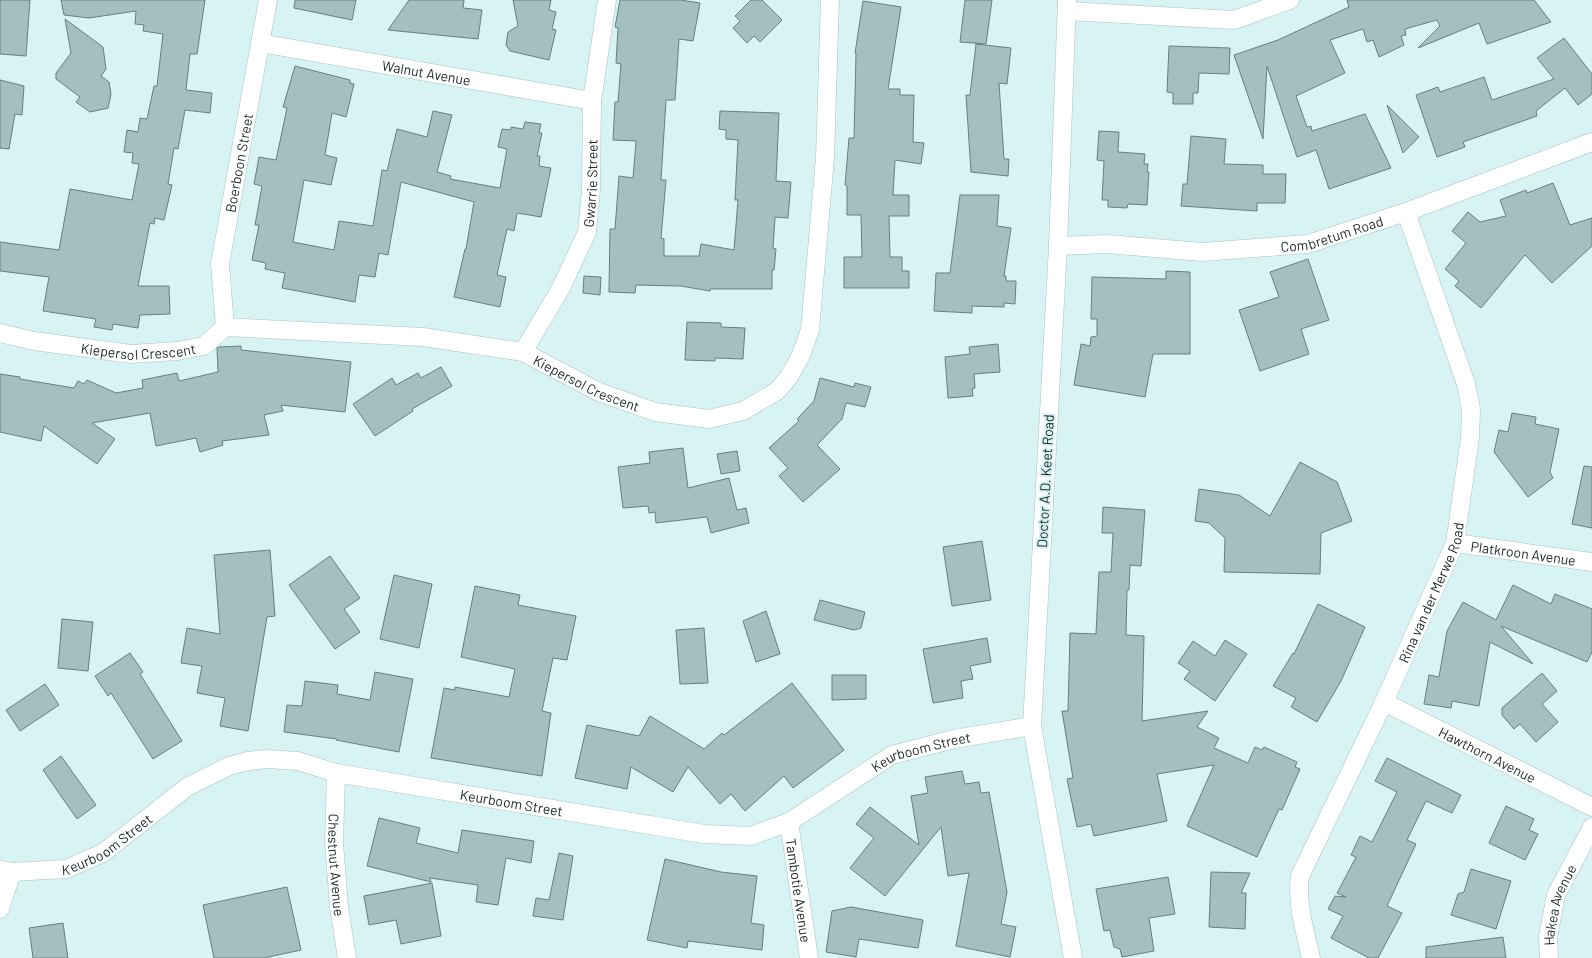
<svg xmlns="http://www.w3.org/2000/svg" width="1592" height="958" viewBox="0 0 1592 958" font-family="Barlow,sans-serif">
  <rect width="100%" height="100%" fill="#d7f3f3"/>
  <path fill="#a4bfbf" stroke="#667f7f" d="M0 0H30L26 56 0 54Z
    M61 0H205L197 54H190L186 90 212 93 210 113 185 110 178 149 174 148 168 184 172 185 164 220 155 218 154 224 150 223 138 286H169L170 314 140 315 138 328 113 324 112 330 94 327 96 319 43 311 49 277 0 271V242L59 250 70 189 132 200 139 164 132 163 133 153 124 152 127 130 138 132 140 118 147 119 154 86H157L163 34 143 31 144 25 135 24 136 11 89 18 64 15Z
    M295 0H356L352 20 294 8Z
    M409 0H464L463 8 482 10 478 39 388 30Z
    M513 0H551L549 10 556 12 552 29 556 30 549 60 510 51 506 45 508 32 518 26Z
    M620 0H681L700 3 693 41 679 39 675 100H666L661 180H666L661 238 664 239V256H699L701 244 734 250 738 200H735L738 140 726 139V130L719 129 720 111 779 113 776 181 791 182 788 218 775 217 773 248 776 249 774 270H772V289H710V291L681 286 636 285 635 293 609 292 610 229H615L619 176 633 178 636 141 613 140 615 102H618L621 64 616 63 618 28 615 27Z
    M751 0H762L782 20 760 42 754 36 747 43 733 28 740 21 735 16Z
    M965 0H992L986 44 960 42Z
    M1347 0H1534L1551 22 1487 44 1479 23 1418 48 1440 26 1437 20 1405 29 1406 35 1401 36 1404 45 1379 57 1373 40 1367 42 1363 29 1330 40 1345 73 1296 96 1307 127 1311 126 1312 131 1365 114 1391 168 1329 189 1316 150 1297 157 1267 66 1263 139 1234 55 1278 40 1349 7Z
    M863 1 901 7 888 89H900V95H914L913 142 924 143 921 164 895 160 893 195H909V216H889L890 257H902V271H909V288H844V257H862L861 215H847V186L845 185 849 138H854L856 53H855Z
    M65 19 103 47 106 69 101 76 109 82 111 94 108 108 90 112 76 102 80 97 56 79V73L71 53Z
    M1564 38 1592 74V94L1578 105 1565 88 1536 111 1537 116 1463 142 1465 147 1437 157 1416 95 1438 87 1440 92 1484 77 1492 100 1554 79 1537 58Z
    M976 44 1011 48 1007 84 999 83 1004 159H1009L1008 176 971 172 966 95H970Z
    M1169 46 1230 48 1229 74 1199 73 1198 93H1193V104H1173V93L1167 92Z
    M295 66 350 80V83L354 84 346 117 332 113 325 155 337 158 331 185 304 180 293 242 334 250 339 221 373 226 382 170 387 171 397 129 427 137 433 111 452 115 437 172 451 176 450 179 500 188 507 149 498 147 502 129 511 130V127L523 129 525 122 541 124 539 133H542L537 156H540L539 166 551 168 541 217 517 213 514 231 507 229 497 275 506 277 500 307 454 297 465 249H466L474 202 401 182 388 255 379 253 375 277 359 275 355 302 282 288 285 273 265 269 266 263 252 260 259 225H255L262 186 254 184 259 157 276 160 287 108 283 107Z
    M0 80 24 86 22 115 15 114 9 149 0 148Z
    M1387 105 1419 137 1403 153Z
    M1099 131 1119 132 1118 152 1145 154 1144 164H1148L1147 172H1149L1147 205 1128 204 1127 208 1108 207V200H1102L1104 161 1097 160Z
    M1191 136 1226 139 1224 164 1263 165V174H1286L1285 203H1257V211L1181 206 1183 184H1187Z
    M1553 183 1570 225 1592 218V246L1552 283 1525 255 1481 308 1455 286 1459 281 1445 269 1466 243 1452 231 1468 212 1480 222 1506 216 1500 200 1526 190 1527 193Z
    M960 195H999L997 226 1011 228 1004 276H1006V281H1016L1015 304 1004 303V307L972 306V313L934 311 936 273H950Z
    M1308 259 1329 320 1301 329 1309 354 1260 371 1239 310 1279 297 1270 272Z
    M1166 271 1190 272V354H1153L1145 397 1074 385 1081 344 1090 346 1091 337 1097 336V319H1091L1092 277 1166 279Z
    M584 276 601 277 600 295 583 293Z
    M687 322 721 323V327L745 328 743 359 715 358V361L685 360Z
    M998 344 1000 372 974 374 975 388 972 389 973 396 948 398 945 357 970 354 969 347Z
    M241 346V350L351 362 345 412 281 405 283 411 264 415 269 435 222 441 223 445 200 452 196 438 156 446 150 413 92 423 115 439 97 464 44 426 41 441 0 432V374L20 377V379L74 388 78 381 84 384 87 380 116 393 143 388 142 380 177 373 179 381 218 372 217 348 219 347Z
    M441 367 452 386 412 409 413 411 375 436 353 404 392 378 396 385 418 373 421 378Z
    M820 378 854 387 855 383 871 387 865 407 846 403 842 419 817 445 840 469 803 502 779 476 788 468 769 448 799 421 797 419 814 401Z
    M1512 413 1536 417 1535 424 1559 429 1550 472 1553 478 1528 497 1494 452 1499 430 1508 432Z
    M683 448 688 488 729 478 737 510 746 508 749 523 711 533 707 517 656 523 655 512 649 513 648 506 623 508 618 467 650 463 649 452Z
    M737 451 740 471 721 474 717 454Z
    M1300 462 1337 482 1352 521 1321 533 1320 574 1224 572 1225 538 1209 523 1195 521 1199 489 1239 495 1270 516Z
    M1584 466 1592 467V528L1572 524Z
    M1103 507 1145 510 1141 566 1130 565 1129 590H1127L1126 635 1144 636 1142 721 1208 711 1197 727 1219 738 1214 748 1248 763 1255 747 1262 750 1264 747 1297 762 1295 767 1300 769 1282 810 1279 809 1257 857 1187 826 1214 765 1157 774 1167 821 1094 836 1091 824 1077 827 1067 779 1073 778 1062 711H1068L1070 633 1096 634 1099 572H1111L1113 533H1102Z
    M982 541 991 600 952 606 943 547Z
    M270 550 275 616 267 617 248 731 220 726 225 698 197 693 202 666 181 663 187 628 220 634 214 555Z
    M330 556 360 598 344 609 360 632 335 649 289 585Z
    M394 575 432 584 419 648 380 639Z
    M1513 585 1551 604 1555 594 1592 609V652L1587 662 1501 626 1533 664 1490 642 1479 706 1452 701 1451 708 1424 704 1429 675 1439 677 1447 631 1463 602 1496 620Z
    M475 586 520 595 518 605 576 616 567 660 553 658 542 711 551 713 542 776 431 758 444 688 455 690V687L509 697 515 669 461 657Z
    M820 600 865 612 861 628 854 630 814 620Z
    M1318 604 1365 627 1341 681 1317 722 1291 707 1296 698 1273 686 1293 653 1294 654Z
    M766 611 780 654 756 662 743 621Z
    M62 619 93 622 88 671 58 668Z
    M704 628 708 683 680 684 676 630Z
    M987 638 991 662 970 666 973 679 961 681 963 698 933 703 923 649Z
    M1225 640 1247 654 1215 701 1184 679 1190 671 1178 663 1193 641 1215 656Z
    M130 653 143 672 140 674 182 741 153 759 111 693 108 696 95 676Z
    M375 672 413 679 399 752 336 740 337 739 284 732 287 705 302 706 305 681 338 685 337 694 370 700Z
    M1542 673 1557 691 1542 704 1558 722 1536 742 1520 724 1514 729 1502 715V708Z
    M832 675H866V699L832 700Z
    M792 683 844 750 793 788 784 776 745 811 731 794 720 804 688 767 673 792 631 767 627 789 575 778 587 725 639 736 650 716 704 749 722 733 724 735Z
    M45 684 59 705 20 731 6 710Z
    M61 756 96 805 77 819 43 770Z
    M1387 758 1461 795 1452 813 1426 801 1407 840 1416 844 1387 906 1402 913 1378 958H1369L1331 938 1343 916 1328 909 1335 896 1346 897 1337 893 1356 857 1351 855 1360 836 1372 842 1397 792 1375 781Z
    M962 771 965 784 979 782 981 793 989 792 1007 892 1001 924 1016 927 1010 957 956 946 969 873 948 876 941 827 885 896 850 868 874 838 856 824 870 807 919 845 911 796 928 793 925 777Z
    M1506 806 1534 819 1529 830 1538 834 1525 860 1489 843Z
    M379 818 420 828 416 843 458 853 462 830 534 841 531 863 506 858 498 905 476 902 478 885 430 878 431 882 367 866Z
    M559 853 573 856 563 920 533 916 536 898 549 900Z
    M665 859 721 872 757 876 751 923 764 925 762 950 688 941 687 948 647 940Z
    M1471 869 1511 881 1496 929 1451 915 1458 894 1464 892Z
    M1211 872 1250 873 1241 893H1246L1245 929 1209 927Z
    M1168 877 1175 914 1149 918 1154 951 1122 957 1120 949 1114 947 1110 930 1104 931 1096 889Z
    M432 883 441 936 401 944 396 920 369 925 364 896Z
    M287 887 301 950 264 958H214L203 905Z
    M851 907 923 920 918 948 859 939 856 957 826 952 832 911Z
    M63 923 68 958H33L29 928Z
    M1503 937 1506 958H1426V947Z"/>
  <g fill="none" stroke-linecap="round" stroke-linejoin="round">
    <defs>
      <g id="minor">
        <path d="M1067 0 1058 246 1032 726 1073 958"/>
        <path d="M1067 11 1234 20 1290 0"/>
        <path id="s1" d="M260 43 592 101"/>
        <path id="s2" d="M1058 246 1107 244 1202 252 1308 244 1406 212 1592 142"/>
        <path id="s3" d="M225 327 220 264 268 0"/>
        <path id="s4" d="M0 333 34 341 131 354 177 351 204 346 225 327 423 337 523 352 599 392 655 412 709 419 743 411 777 391 789 377 801 355 810 330 825 158 830 0"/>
        <path id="s5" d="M523 352 561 288 587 232 591 190 592 101 607 0"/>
        <path id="s6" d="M1455 543 1592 562"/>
        <path id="s7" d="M1384 702 1592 807"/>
        <path id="s8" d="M336 773 334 843 339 907 347 958"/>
        <path id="s9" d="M789 822 809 958"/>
        <path id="s10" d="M0 870 12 872 66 869 103 853 187 787 229 766 248 761 267 759 298 761 336 773 704 834 751 836 789 822 892 755 954 739 1032 726"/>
        <path d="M0 909 12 872"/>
        <path id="s11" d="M1311 958C1305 931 1296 903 1300 876L1384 702 1455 543 1470 438 1471 409 1466 384 1406 212"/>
        <path id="s12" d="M1549 958 1548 937 1556 895 1592 827"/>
      </g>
    </defs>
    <use href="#minor" stroke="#a8c3c3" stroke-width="19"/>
    <use href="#minor" stroke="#fff" stroke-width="18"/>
  </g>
  <g text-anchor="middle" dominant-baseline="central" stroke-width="4" stroke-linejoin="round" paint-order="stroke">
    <g font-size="14" fill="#212c2c" stroke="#d7f3f3">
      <text stroke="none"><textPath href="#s1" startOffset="169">Walnut Avenue</textPath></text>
      <text stroke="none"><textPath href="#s3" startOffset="166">Boerboon Street</textPath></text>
      <text stroke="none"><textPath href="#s5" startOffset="185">Gwarrie Street</textPath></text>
      <text stroke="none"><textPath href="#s2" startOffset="276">Combretum Road</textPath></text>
      <text stroke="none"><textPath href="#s4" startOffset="140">Kiepersol Crescent</textPath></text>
      <text stroke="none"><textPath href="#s4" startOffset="605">Kiepersol Crescent</textPath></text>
      <text transform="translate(1045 481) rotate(-87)">Doctor A.D. Keet Road</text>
      <text stroke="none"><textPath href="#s6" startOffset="69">Platkroon Avenue</textPath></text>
      <text stroke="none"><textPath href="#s11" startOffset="396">Rina van der Merwe Road</textPath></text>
      <text stroke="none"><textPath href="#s10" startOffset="982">Keurboom Street</textPath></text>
      <text stroke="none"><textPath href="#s7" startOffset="116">Hawthorn Avenue</textPath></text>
      <text stroke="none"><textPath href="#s10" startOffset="548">Keurboom Street</textPath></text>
      <text stroke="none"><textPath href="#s10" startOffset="114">Keurboom Street</textPath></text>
      <text stroke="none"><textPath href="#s8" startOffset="92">Chestnut Avenue</textPath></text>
      <text stroke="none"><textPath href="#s9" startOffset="69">Tambotie Avenue</textPath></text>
      <text stroke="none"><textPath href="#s12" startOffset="55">Hakea Avenue</textPath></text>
    </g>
  </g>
</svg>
